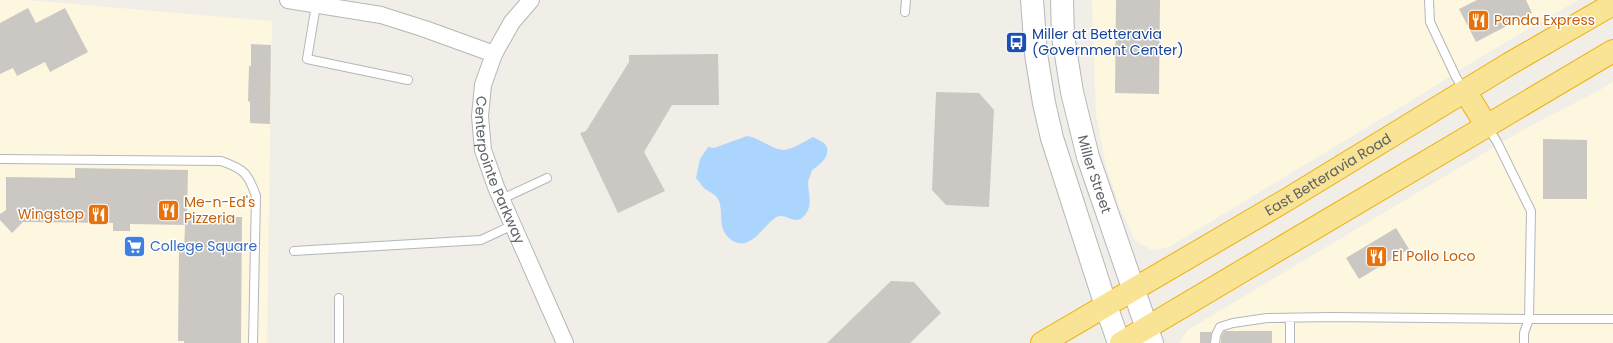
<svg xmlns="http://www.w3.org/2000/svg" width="1613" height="343" viewBox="0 0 1613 343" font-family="Poppins,sans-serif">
  <rect width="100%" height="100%" fill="#f0eee7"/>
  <path fill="#fdf7df" d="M0 0H27L272 21 267 343H0Z
    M1092 0H1578L1479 58 1427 91 1169 247 1151 250 1135 240 1119 206 1106 165 1096 115Z
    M1613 81V343H1179L1189 329 1526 128 1600 90Z"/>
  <path fill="#abd5fc" d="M747 136C760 138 771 149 783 150 792 150 805 141 813 137 816 139 822 141 825 144 833 154 820 165 812 170 811 174 809 178 808 182 808 194 814 207 803 217 794 226 784 211 775 218 763 226 751 251 733 241 715 230 725 211 718 199 714 193 709 192 704 188 701 185 699 181 696 178L700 159 708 147 714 148Z"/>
  <path fill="#cbc8c4" d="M1116 0H1160L1159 94 1115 93Z
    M1477 0H1526L1532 13 1476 42 1459 9Z
    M28 8 36 23 65 8 88 52 50 72 45 62 17 76 13 68 0 74V23Z
    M251 44 271 45 270 124 250 123V102L248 101 249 66H251Z
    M718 54 719 105H672L644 152 665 191 618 213 580 133 586 131 629 62V55Z
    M936 92 979 93 994 110 989 207 946 205 932 190Z
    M1543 139 1587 140V199H1543Z
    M75 168 188 170 187 217H242L241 343H184V341H178L179 251H184L185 225 130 224V231H113V223L23 222 12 233 0 220V214L6 210V177L75 178Z
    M1396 228 1409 249 1359 279 1346 258Z
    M891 281 914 282 941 313 910 343H827Z
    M1224 331H1272V343H1221V337Z
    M1200 332H1212L1210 343H1200Z"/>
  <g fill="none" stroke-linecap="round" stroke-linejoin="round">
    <defs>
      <path id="lane" d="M1429 0 1430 22 1456 77 1464 90
        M316 5 307 59 408 80
        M905 12 906 0
        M1487 126 1497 142 1531 211 1529 319H1613
        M0 159 221 161C244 169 248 173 256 196L253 343
        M502 199 547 178
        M294 251 481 240 513 225
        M339 298V343
        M1215 343 1216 335 1220 327 1233 323 1267 318 1331 317 1529 319 1524 333V343
        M1290 343V318"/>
      <g id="street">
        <path d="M288 0 381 15 425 29 494 54"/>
        <path id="s1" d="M531 0 512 22 494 54 483 85 480 116 483 150 496 187 565 343"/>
      </g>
      <g id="secondary">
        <path d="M1032 0 1036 54 1044 103 1052 138 1106 306 1119 343"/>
        <path id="s2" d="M1062 0 1063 36 1072 92 1088 157 1152 343"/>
      </g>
      <g id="highway">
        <path d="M1465 91 1486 125"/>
        <path id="s3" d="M1042 343 1288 199 1509 64 1613 4"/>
        <path d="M1121 343 1613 51"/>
      </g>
    </defs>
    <use href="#lane" stroke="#b4b6bb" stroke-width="10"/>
    <use href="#street" stroke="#b4b6bb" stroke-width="18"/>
    <use href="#secondary" stroke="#b5b8bd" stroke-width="24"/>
    <use href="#highway" stroke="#eeaf09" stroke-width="24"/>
    <use href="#lane" stroke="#fff" stroke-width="8"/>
    <use href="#street" stroke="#fff" stroke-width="16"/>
    <use href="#secondary" stroke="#fff" stroke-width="22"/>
    <use href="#highway" stroke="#f9e394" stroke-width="22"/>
  </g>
  <defs>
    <symbol id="restaurant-square" viewBox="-11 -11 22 22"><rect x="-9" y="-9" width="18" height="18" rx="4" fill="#e8710a" stroke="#fff"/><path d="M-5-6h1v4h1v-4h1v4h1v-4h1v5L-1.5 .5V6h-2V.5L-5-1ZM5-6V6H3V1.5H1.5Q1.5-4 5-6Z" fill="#fff"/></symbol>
    <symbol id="bus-square" viewBox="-11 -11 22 22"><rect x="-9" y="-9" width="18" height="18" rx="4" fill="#1a4fb4" stroke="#fff"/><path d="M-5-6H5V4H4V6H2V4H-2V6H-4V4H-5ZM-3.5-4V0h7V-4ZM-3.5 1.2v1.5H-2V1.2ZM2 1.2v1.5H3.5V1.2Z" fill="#fff"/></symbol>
    <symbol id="supermarket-square" viewBox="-11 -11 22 22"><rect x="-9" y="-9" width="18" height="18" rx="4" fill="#3f7fe0" stroke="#fff"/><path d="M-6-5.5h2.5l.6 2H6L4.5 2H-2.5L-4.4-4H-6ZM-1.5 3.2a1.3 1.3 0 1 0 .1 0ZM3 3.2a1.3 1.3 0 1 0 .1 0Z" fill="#fff"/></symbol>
  </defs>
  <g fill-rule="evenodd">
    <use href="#restaurant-square" x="1466" y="8" width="25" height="25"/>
    <use href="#bus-square" x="1004" y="30" width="25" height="25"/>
    <use href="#restaurant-square" x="156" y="198" width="25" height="25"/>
    <use href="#restaurant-square" x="86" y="202" width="25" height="25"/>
    <use href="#supermarket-square" x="122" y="234" width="25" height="25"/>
    <use href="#restaurant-square" x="1364" y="244" width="25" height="25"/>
  </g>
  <g text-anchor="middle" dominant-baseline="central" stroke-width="3" stroke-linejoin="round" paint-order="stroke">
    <g font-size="14" fill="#c56008" stroke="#fff" text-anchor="start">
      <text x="1494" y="20">Panda Express</text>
      <text x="184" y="202">Me-n-Ed's<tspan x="184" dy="16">Pizzeria</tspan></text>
      <text x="84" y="214" text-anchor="end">Wingstop</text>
      <text x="1392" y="256">El Pollo Loco</text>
    </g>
    <g font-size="14" fill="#164399" stroke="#fff" text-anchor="start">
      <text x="1032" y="34">Miller at Betteravia<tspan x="1032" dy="16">(Government Center)</tspan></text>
    </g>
    <g font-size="14" fill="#5e6166" stroke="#fff">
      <text stroke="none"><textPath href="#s1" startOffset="187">Centerpointe Parkway</textPath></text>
      <text stroke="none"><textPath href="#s2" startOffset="178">Miller Street</textPath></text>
      <text stroke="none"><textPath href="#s3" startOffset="332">East Betteravia Road</textPath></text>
    </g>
    <g font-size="14" fill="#366cbe" stroke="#fff" text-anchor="start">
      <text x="150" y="246">College Square</text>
    </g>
  </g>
</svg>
